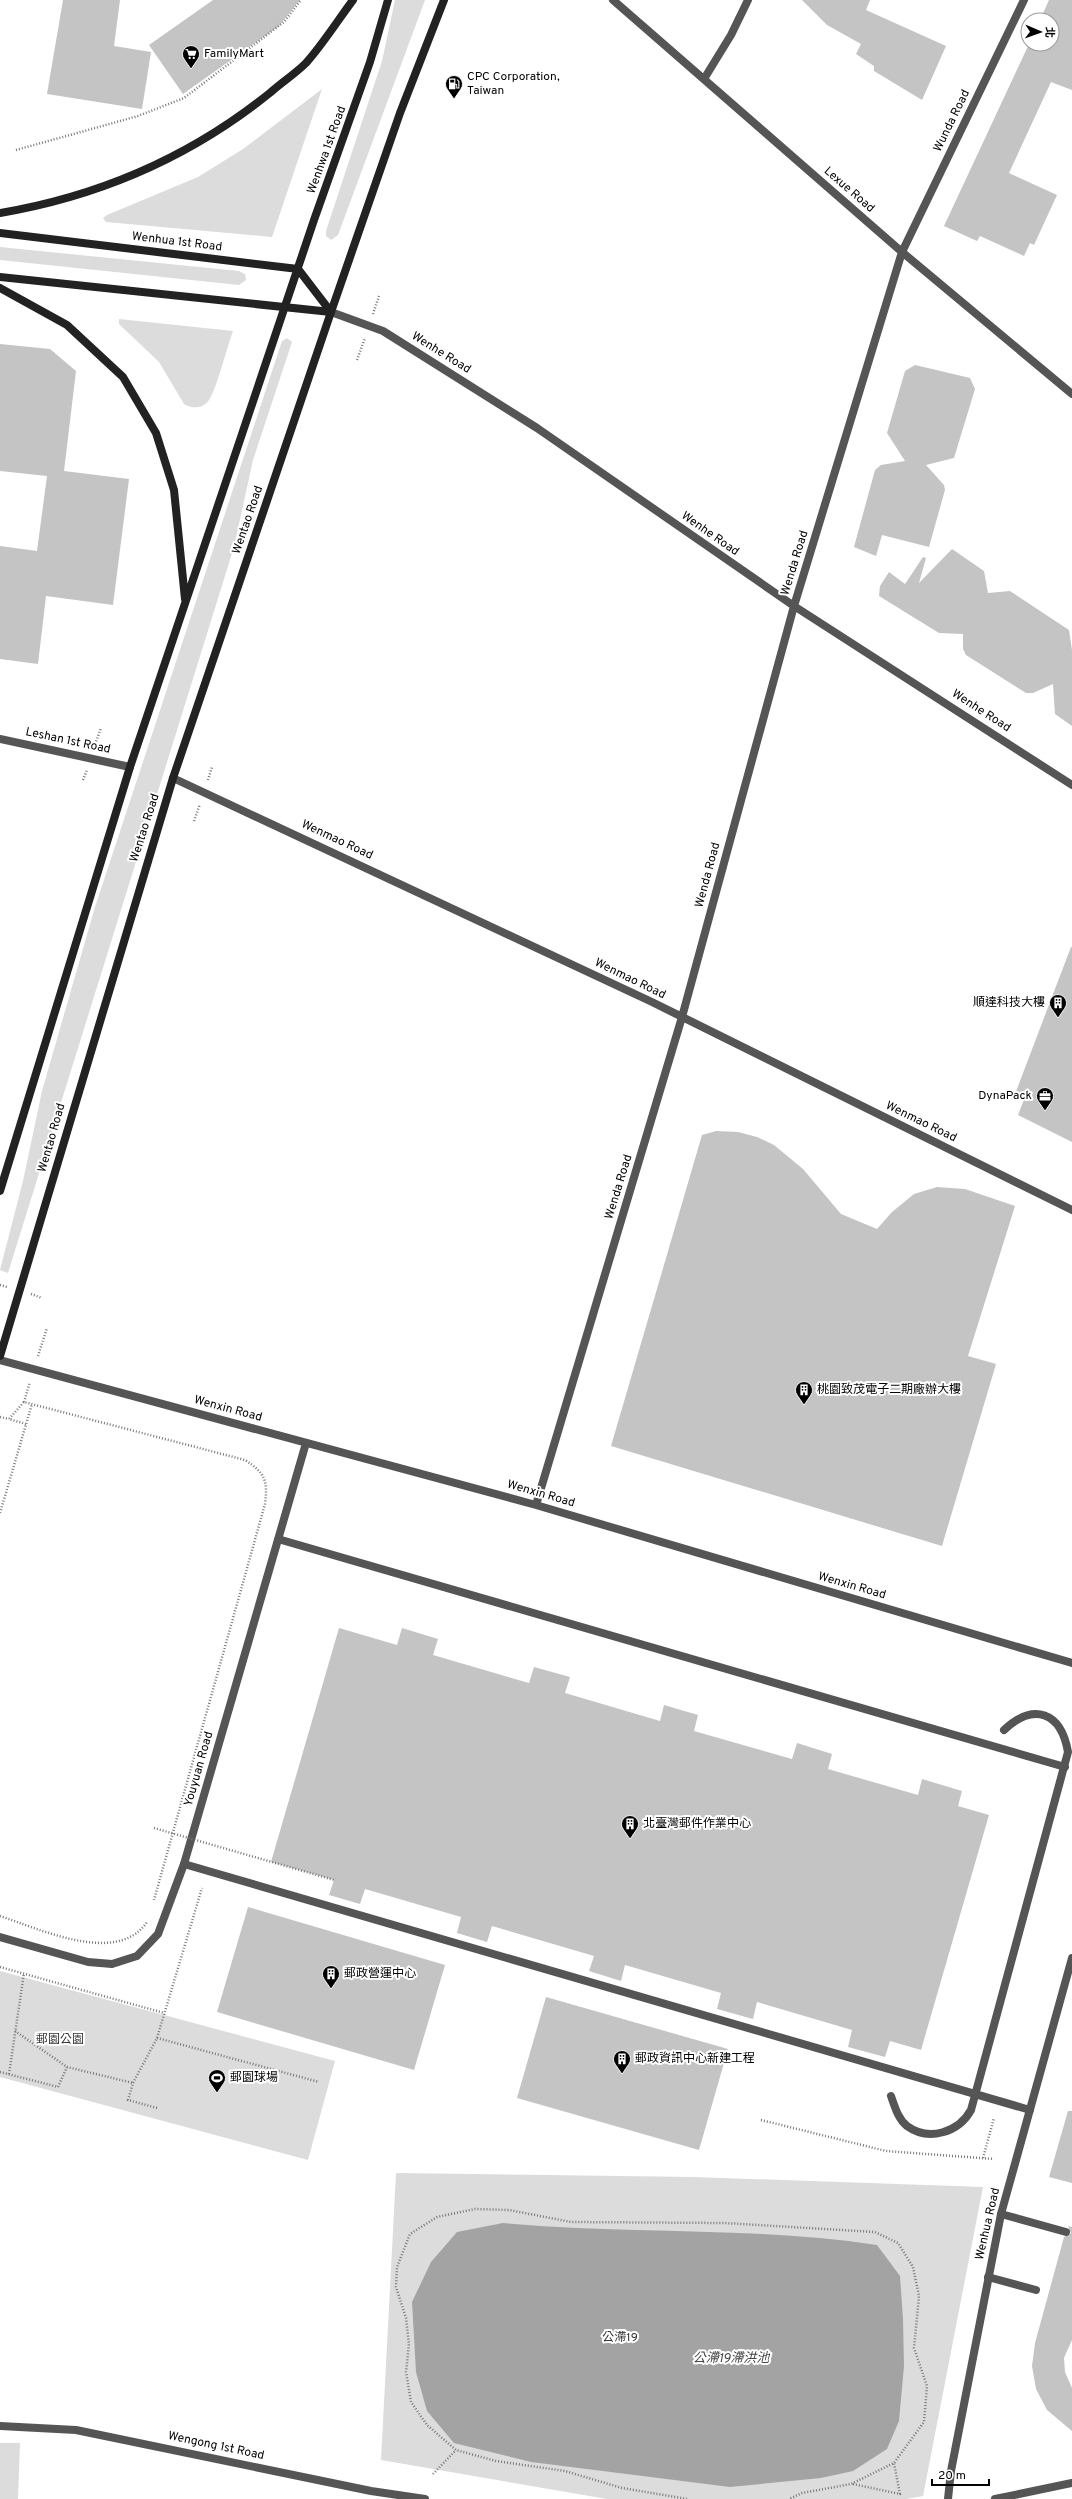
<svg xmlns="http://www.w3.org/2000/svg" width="1072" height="2499" viewBox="0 0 1072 2499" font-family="Overpass,'Noto Sans TC',sans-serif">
  <rect width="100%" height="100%" fill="#fff"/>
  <path fill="#dcdcdc" d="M395 0H425L338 235 331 240 326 236V231L382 61Z
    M322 89 272 237 106 222 103 218 107 215 198 177 243 149Z
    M0 247 239 271 245 274 246 280 239 285 0 260Z
    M119 319 233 331C227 347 217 388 209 400 203 409 192 409 184 404L159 362 119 324Z
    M287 338 292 342 253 460 234 547 8 1273 0 1270 23 1181 42 1091 95 907 282 341Z
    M0 1971 335 2061 308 2160 0 2077Z
    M396 2173 694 2177 983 2187 923 2496 906 2499H607L381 2460Z
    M0 2443H20L18 2499H0Z"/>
  <path fill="#a3a3a3" d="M503 2223C628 2235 753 2226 877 2245L900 2276 903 2319 904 2366 899 2421 887 2449 853 2471 821 2478 730 2487 531 2462 454 2443 427 2411 416 2372 412 2302 431 2262 457 2232Z"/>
  <path fill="#c4c4c4" d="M63 0H120L114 46 151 52 142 109 47 94Z
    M213 0H300L279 26 183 94 149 45Z
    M802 0H870L866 10 946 46 922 100 874 71V66L856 54 861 44 827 25Z
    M1049 0H1072V90L1051 82 1009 173 1057 195 1034 245 1030 243 1024 256 980 236 977 241 944 226 1029 44H1052V20H1040Z
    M0 344 50 349 76 371 64 471 129 479 113 605 46 596 38 664 0 659V546L37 551 47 476 0 471Z
    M915 365 970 378 975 389 954 458 926 465 944 485 945 490 929 547 882 535 876 556 854 547 875 470 881 465 905 461 887 433 905 371Z
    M952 549 984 571 988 593 1010 591 1069 630 1072 650V726L1055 714 1053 684 1033 693H1026L966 655 963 649V634L939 633 879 596 880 586 889 572 905 584 923 557 926 558 919 583Z
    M1071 947H1072V1142L1018 1115 1025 1097 1015 1094Z
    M716 1131 738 1132 757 1137 774 1145 803 1169 841 1214 877 1229 892 1212 914 1194 937 1187 965 1189 1015 1206 968 1356 996 1364 942 1546 611 1446 702 1135Z
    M339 1628 397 1645 402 1628 438 1639 433 1655 529 1683 534 1667 570 1677 565 1693 660 1721 664 1705 698 1715 694 1731 792 1759 797 1743 832 1754 828 1769 918 1795 922 1779 962 1791 958 1806 989 1815 921 2050 890 2041 885 2057 848 2047 852 2030 757 2002 753 2019 717 2009 721 1993 625 1965 621 1981 589 1971 594 1956 492 1926 487 1942 457 1933 461 1917 365 1889 360 1904 329 1895 334 1880 271 1862Z
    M248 1907 445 1965 414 2070 217 2012Z
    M546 1997 728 2049 699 2150 517 2098Z
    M1068 2111H1072V2183L1049 2177Z
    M1068 2226 1072 2227V2340L1064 2358 1065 2372 1072 2388V2431L1047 2410 1036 2389 1032 2366 1035 2343 1064 2237 1071 2233Z"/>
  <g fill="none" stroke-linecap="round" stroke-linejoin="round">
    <path stroke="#777" stroke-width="2.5" stroke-dasharray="1 2" stroke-linecap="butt" d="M16 150 138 116 184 98 284 22 301 0
      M373 314 379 296
      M357 360 365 338
      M94 747 101 728
      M83 780 87 770
      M208 780 212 767
      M194 821 200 804
      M0 1285 7 1287
      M31 1294 42 1298
      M38 1356 47 1328
      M24 1402 30 1382
      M0 1417 9 1419
      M26 1424 9 1419 24 1402 245 1460C265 1473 268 1480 265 1504L154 1900
      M0 1513 32 1404
      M0 1916C40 1929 117 1966 147 1922
      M0 1967 164 2013
      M15 2031 67 2067 133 2083
      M157 2038 319 2082
      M0 2072 58 2087 67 2067
      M9 2074 24 1973
      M157 2108 128 2100 133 2083 157 2038 202 1888
      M761 2120 886 2151 994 2159
      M983 2158 994 2118
      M433 2474 456 2450
      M853 2484 900 2494 894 2463
      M687 2499 622 2488 565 2471 496 2461 456 2450 427 2425 411 2402 406 2372 409 2344 406 2318 396 2287 397 2267 410 2234 437 2217 475 2209 509 2210 571 2222 725 2223 875 2232 898 2243 913 2267 919 2296 914 2348 927 2386 924 2422 894 2463 851 2484 802 2493 789 2499"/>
    <path stroke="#555" stroke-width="8" d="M184 1864 1030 2110
      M1001 2214 1066 2232
      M988 2277 1036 2290"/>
    <path stroke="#555" stroke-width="8" d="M613 0 902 252 1072 394
      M704 79 731 35 748 0
      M331 312 383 331 537 428 794 606 1072 785
      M0 739 130 767
      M173 778 652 1002 1072 1210
      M0 1360 536 1505 1072 1663
      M536 1505 682 1017 794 606 902 252 1024 0
      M278 1539 1065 1767
      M0 1937 88 1962 112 1964 137 1956 158 1934 184 1864 306 1443
      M891 2096C895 2107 898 2119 907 2126 929 2142 959 2132 971 2110L1068 1752C1061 1712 1034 1702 1004 1730
      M0 2426 76 2430 371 2491 425 2499
      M948 2499 951 2471 1001 2214 1072 1958
      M995 2499 1072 2483"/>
    <path stroke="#222" stroke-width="8" d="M0 213C100 196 192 156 271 92 282 82 295 74 306 63 323 44 338 20 353 0
      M0 233 298 269 331 312
      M0 277 331 312
      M0 288 67 325 123 377 156 433 174 490 185 599
      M0 1191 130 767 314 220 370 62 388 0
      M0 1356 173 778 331 312 400 113 444 0"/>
    <path stroke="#777" stroke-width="2.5" stroke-dasharray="1 2" stroke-linecap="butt" d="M154 1828 334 1880"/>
  </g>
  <defs>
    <symbol id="supermarket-pin" viewBox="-11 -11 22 30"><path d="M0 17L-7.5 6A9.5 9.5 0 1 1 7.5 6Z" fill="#000" stroke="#fff"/><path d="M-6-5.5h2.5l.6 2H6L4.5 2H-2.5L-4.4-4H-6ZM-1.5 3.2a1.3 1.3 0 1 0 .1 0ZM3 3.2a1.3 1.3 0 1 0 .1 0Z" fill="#fff"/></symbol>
    <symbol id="fuel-pin" viewBox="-11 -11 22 30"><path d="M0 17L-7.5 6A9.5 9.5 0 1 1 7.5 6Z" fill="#000" stroke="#fff"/><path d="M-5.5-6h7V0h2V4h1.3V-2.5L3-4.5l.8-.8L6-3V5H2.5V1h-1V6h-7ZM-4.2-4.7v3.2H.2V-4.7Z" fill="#fff"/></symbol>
    <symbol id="building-pin" viewBox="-11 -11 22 30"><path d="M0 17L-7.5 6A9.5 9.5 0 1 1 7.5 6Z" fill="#000" stroke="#fff"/><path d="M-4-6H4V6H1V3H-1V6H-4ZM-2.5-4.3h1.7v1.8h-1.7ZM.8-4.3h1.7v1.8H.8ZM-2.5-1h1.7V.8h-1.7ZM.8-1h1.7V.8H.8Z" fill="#fff"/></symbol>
    <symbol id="office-pin" viewBox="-11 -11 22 30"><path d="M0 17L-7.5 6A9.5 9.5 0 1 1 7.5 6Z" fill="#000" stroke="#fff"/><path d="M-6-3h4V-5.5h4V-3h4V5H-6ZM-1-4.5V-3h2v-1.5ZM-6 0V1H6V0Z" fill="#fff"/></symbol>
    <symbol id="stadium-pin" viewBox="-11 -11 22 30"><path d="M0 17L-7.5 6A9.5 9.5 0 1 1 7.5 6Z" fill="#000" stroke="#fff"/><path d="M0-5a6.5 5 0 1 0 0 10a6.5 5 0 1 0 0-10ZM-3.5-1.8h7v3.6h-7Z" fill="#fff"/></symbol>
  </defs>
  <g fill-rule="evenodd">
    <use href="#supermarket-pin" x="181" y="44" width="20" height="27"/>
    <use href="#fuel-pin" x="444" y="74" width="20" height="27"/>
    <use href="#building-pin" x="1048" y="993" width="20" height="27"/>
    <use href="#office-pin" x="1035" y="1086" width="20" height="27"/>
    <use href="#building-pin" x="794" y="1380" width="20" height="27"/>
    <use href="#building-pin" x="620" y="1814" width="20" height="27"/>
    <use href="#building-pin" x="321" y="1964" width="20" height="27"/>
    <use href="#building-pin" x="612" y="2049" width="20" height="27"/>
    <use href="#stadium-pin" x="207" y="2068" width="20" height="27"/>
  </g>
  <g text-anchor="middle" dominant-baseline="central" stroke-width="4" stroke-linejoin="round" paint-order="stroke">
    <g font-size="12" fill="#000" stroke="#fff" text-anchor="start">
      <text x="204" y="54">FamilyMart</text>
      <text x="467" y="77">CPC Corporation,<tspan x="467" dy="14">Taiwan</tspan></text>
      <text x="1045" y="1003" text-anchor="end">順達科技大樓</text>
      <text x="1032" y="1096" text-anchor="end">DynaPack</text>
      <text x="817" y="1390">桃園致茂電子二期廠辦大樓</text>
      <text x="643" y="1824">北臺灣郵件作業中心</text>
      <text x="344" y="1974">郵政營運中心</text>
      <text x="635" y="2059">郵政資訊中心新建工程</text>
      <text x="230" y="2078">郵園球場</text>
    </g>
    <g font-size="12" fill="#000" stroke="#fff">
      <text transform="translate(952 121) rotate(-64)">Wunda Road</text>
      <text transform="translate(327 150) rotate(-70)">Wenhwa 1st Road</text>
      <text transform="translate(849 190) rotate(41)">Lexue Road</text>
      <text transform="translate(177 242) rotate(7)">Wenhua 1st Road</text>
      <text transform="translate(441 353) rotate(32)">Wenhe Road</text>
      <text transform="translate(248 520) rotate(-71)">Wentao Road</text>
      <text transform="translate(710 534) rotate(35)">Wenhe Road</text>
      <text transform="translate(795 563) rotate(-73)">Wenda Road</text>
      <text transform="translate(981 711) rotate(33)">Wenhe Road</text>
      <text transform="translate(68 741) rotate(12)">Leshan 1st Road</text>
      <text transform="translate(145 828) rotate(-72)">Wentao Road</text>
      <text transform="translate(337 840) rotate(25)">Wenmao Road</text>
      <text transform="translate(708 875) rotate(-75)">Wenda Road</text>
      <text transform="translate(630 979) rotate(26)">Wenmao Road</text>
      <text transform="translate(921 1122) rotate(26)">Wenmao Road</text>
      <text transform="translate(52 1138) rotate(-74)">Wentao Road</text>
      <text transform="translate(619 1187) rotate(-73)">Wenda Road</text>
      <text transform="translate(228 1409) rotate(15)">Wenxin Road</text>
      <text transform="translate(541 1494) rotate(16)">Wenxin Road</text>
      <text transform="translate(852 1586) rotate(16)">Wenxin Road</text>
      <text transform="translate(199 1769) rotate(-74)">Youyuan Road</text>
      <text transform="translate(988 2224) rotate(-77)">Wenhua Road</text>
      <text transform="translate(216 2446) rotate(12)">Wengong 1st Road</text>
    </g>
    <g font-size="12" fill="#333" stroke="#fff">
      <text x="60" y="2040">郵園公園</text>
      <text x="620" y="2338">公滯19</text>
    </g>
    <g font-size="13" font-style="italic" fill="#444" stroke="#fff">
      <text x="731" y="2359">公滯19滯洪池</text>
    </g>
  </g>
  <g transform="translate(1040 32) rotate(92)"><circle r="19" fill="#ffffff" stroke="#999999"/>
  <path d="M0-3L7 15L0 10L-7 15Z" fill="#000000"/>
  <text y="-6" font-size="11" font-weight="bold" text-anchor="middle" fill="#000000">北</text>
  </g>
  <path d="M932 2479v6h57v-6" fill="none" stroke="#000000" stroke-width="2"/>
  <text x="938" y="2479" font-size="12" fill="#000000" stroke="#ffffff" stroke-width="3" paint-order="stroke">20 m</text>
</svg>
